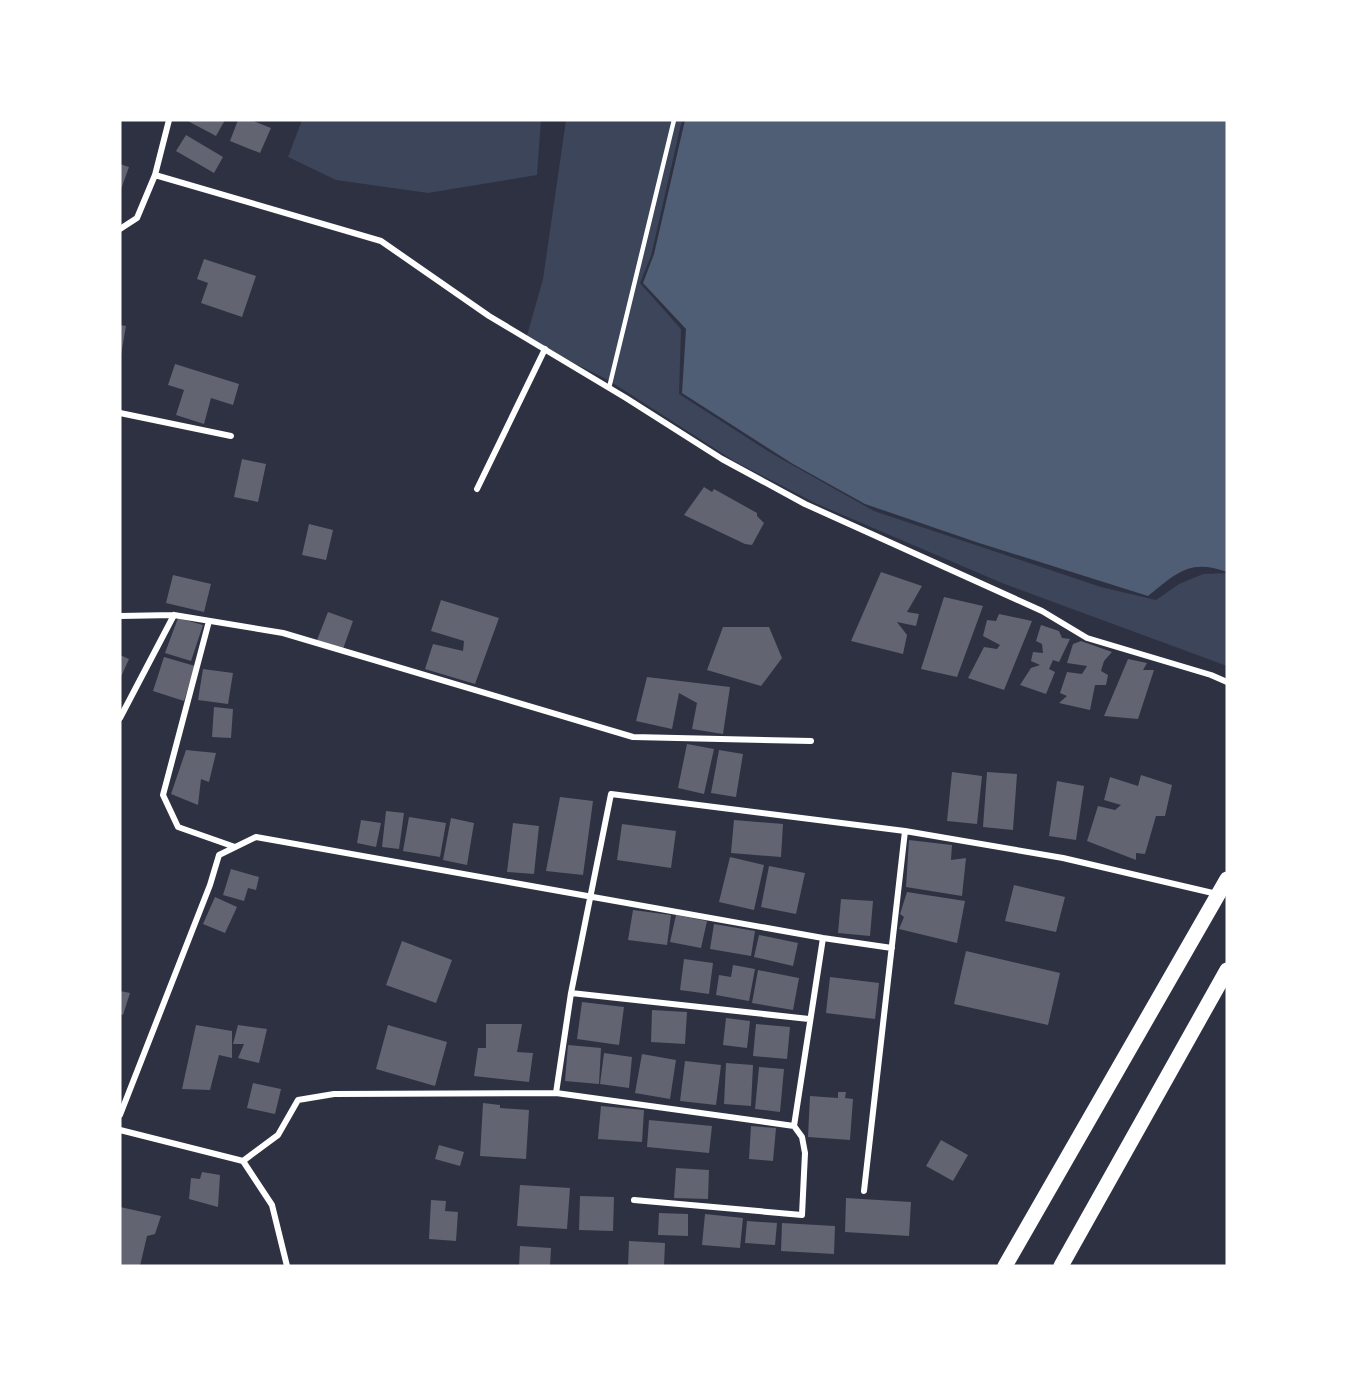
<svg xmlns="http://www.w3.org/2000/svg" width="1347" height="1386" viewBox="0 0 1347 1386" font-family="'Alegreya Sans',sans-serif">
  <rect width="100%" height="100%" fill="#2d3142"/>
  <path fill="#3c4559" d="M302 120H541L537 175 428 193 336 180 288 157Z
    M566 120H682L651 256 640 283 681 329 679 394 771 453 874 511 1101 587 1156 600 1179 584 1203 574 1227 573V666L1002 583 817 504 734 461 608 380 526 339 543 279Z"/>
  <path fill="#4f5d75" d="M685 120H1227V572C1189 558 1176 574 1148 596L979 543 865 504 793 464 682 393 686 329 643 283 654 254Z"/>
  <path fill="#626471" d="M186 120H225L216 136Z
    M238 120H251L271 128 260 153 230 141Z
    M186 135 223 157 214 173 176 151Z
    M120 164 129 167 120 192Z
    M204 259 256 276 242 317 201 303 208 283 197 279Z
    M120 325 126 326 121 355H120Z
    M175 364 239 384 233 405 211 398 204 424 176 415 184 390 168 385Z
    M242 459 266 464 258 502 234 497Z
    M704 487 712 492 714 489 757 513V516L764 523 752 545 745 544 684 515Z
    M309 524 333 530 326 560 302 555Z
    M881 572 922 586 907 612 919 614 916 626 897 622 907 635 903 654 851 641Z
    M173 575 211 584 204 612 166 603Z
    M944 597 983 606 957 677 921 669Z
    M441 600 499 618 475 684 425 669 433 644 463 651 464 641 431 631Z
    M328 612 353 621 343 649 317 640Z
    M999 614 1032 621 1004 690 968 678 984 647 997 649 1000 645 983 636 987 620 996 621Z
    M178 618 203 625 191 661 165 653Z
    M1041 625 1059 631 1062 638 1070 639 1059 662 1053 660 1049 669 1055 672 1046 694 1020 685 1031 668 1040 665 1031 661 1033 652 1043 653 1042 644 1036 641Z
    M723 627H769L782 658 761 686 707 670Z
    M1081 641 1112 652 1104 661 1101 671 1108 675 1106 685H1095L1090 710 1059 703 1067 696 1060 693 1067 672 1082 674 1087 666 1067 663 1073 644Z
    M120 655 129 659 120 679Z
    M164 657 195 666 184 701 153 691Z
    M1128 659 1147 663 1143 670H1154L1138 719 1104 716Z
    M203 669 233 673 228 704 198 700Z
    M647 677 730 687 723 734 692 729 697 703 679 693 672 729 636 721Z
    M214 707 233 709 231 738 212 737Z
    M687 744 714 749 704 794 678 788Z
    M186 750 216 753 209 782 201 779 198 805 171 794Z
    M719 750 743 754 736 797 711 793Z
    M952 772 982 776 977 824 947 821Z
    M987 772 1017 774 1013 830 983 827Z
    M1141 775 1172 785 1165 816H1156L1145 854 1136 853V860L1087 841 1098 806 1115 810 1121 805 1104 800 1110 777 1138 786Z
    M1057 781 1084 786 1076 840 1049 836Z
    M560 797 593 801 583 875 546 871Z
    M386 811 404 813 399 849 382 847Z
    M409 817 446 823 440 857 403 851Z
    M451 818 474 823 467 865 443 860Z
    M361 820 381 823 376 847 357 843Z
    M734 820 783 824 781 857 731 853Z
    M513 823 539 826 534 874 507 872Z
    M622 824 676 831 671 868 617 860Z
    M909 840 952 845 951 860 966 858 962 896 906 887Z
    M730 857 764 865 754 910 719 902Z
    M769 866 805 873 796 914 761 907Z
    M231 869 259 877 256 890 248 888 244 901 223 895Z
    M1014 885 1065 897 1056 932 1005 921Z
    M907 892 965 901 957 943 899 929 904 917 900 914Z
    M215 897 237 907 225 933 203 924Z
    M841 899 873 901 870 936 838 933Z
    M633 910 671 915 667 945 628 940Z
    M676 915 707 921 701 948 670 942Z
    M714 924 755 931 751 956 710 949Z
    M759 935 798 943 793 966 754 957Z
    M402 941 452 960 436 1003 386 985Z
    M966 951 1060 973 1048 1025 954 1004Z
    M684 959 713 963 709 994 680 990Z
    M733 965 755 969 749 1001 716 995 719 975 731 977Z
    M758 970 799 978 793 1010 752 1003Z
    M830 977 879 983 875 1019 826 1013Z
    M120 991 130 993 123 1015 120 1014Z
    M582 1002 624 1007 619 1045 577 1039Z
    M652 1010 687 1012 685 1044 651 1042Z
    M726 1018 750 1021 747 1048 723 1045Z
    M486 1024H522L517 1052 533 1053 529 1082 474 1076 478 1048H486Z
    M756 1024 790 1027 787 1059 753 1056Z
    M196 1025 232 1031V1058L219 1055 210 1090 182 1089Z
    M238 1025 267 1029 259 1063 238 1058 244 1044H233Z
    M388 1025 447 1042 435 1086 376 1069Z
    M568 1045 601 1048 599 1084 565 1081Z
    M604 1053 632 1057 629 1088 600 1084Z
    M642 1054 676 1060 670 1099 635 1093Z
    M685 1061 721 1065 716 1105 680 1101Z
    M726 1063 753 1065 751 1106 724 1104Z
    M759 1067 784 1069 780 1112 755 1109Z
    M253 1083 281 1089 275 1114 247 1108Z
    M838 1092H846L845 1098 853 1099 850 1140 808 1137 810 1096 838 1098Z
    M483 1103 500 1105V1108L529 1110 526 1159 480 1156Z
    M601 1106 644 1110 642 1142 598 1139Z
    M649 1120 712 1126 709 1153 647 1147Z
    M751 1126 776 1128 773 1161 749 1159Z
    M941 1140 968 1155 953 1181 926 1166Z
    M439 1145 464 1152 460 1166 435 1159Z
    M676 1168 709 1170 708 1199 674 1198Z
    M202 1172 220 1175 218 1207 189 1199 191 1178 200 1179Z
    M520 1185 570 1188 567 1229 517 1226Z
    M580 1196 614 1197 613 1231 579 1230Z
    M846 1198 911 1202 909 1236 845 1232Z
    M431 1200 446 1201 445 1211 458 1212 456 1241 429 1239Z
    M120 1207 161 1216 155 1234 147 1236 140 1266H120Z
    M659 1213 688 1214V1236L658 1235Z
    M705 1214 743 1218 740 1248 702 1245Z
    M747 1221 777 1223 775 1245 745 1243Z
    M782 1223 835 1226 834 1254 781 1251Z
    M629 1241 665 1243 664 1266H628Z
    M520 1246 551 1248 550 1266H519Z"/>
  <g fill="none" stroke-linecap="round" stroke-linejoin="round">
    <path stroke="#fff" stroke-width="4.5" d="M609 388 674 120"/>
    <path stroke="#fff" stroke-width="6" d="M155 175 381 241 489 316 626 398 722 459 805 504 1042 611 1087 638 1211 675 1227 682
      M120 229 137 218 155 175 169 120
      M120 413 231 436
      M477 489 545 349
      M120 616 174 615 283 633 633 737 811 741
      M209 621 163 795 178 827 235 847
      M120 718 174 615
      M571 993 809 1019
      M556 1093 571 993 611 794 905 831 1063 858 1217 894
      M120 1115 210 885 219 855 256 837 823 938 892 948
      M120 1130 243 1161 272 1205 287 1266
      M243 1161 278 1135 298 1100 334 1094 556 1093 794 1126
      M864 1191 905 831
      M634 1200 802 1215 805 1153 802 1137 794 1126 823 938"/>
    <path stroke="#fff" stroke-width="15" d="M1005 1266 1227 879
      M1061 1266 1227 970"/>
  </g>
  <rect width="1347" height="1386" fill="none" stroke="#ffffff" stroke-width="243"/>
</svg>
